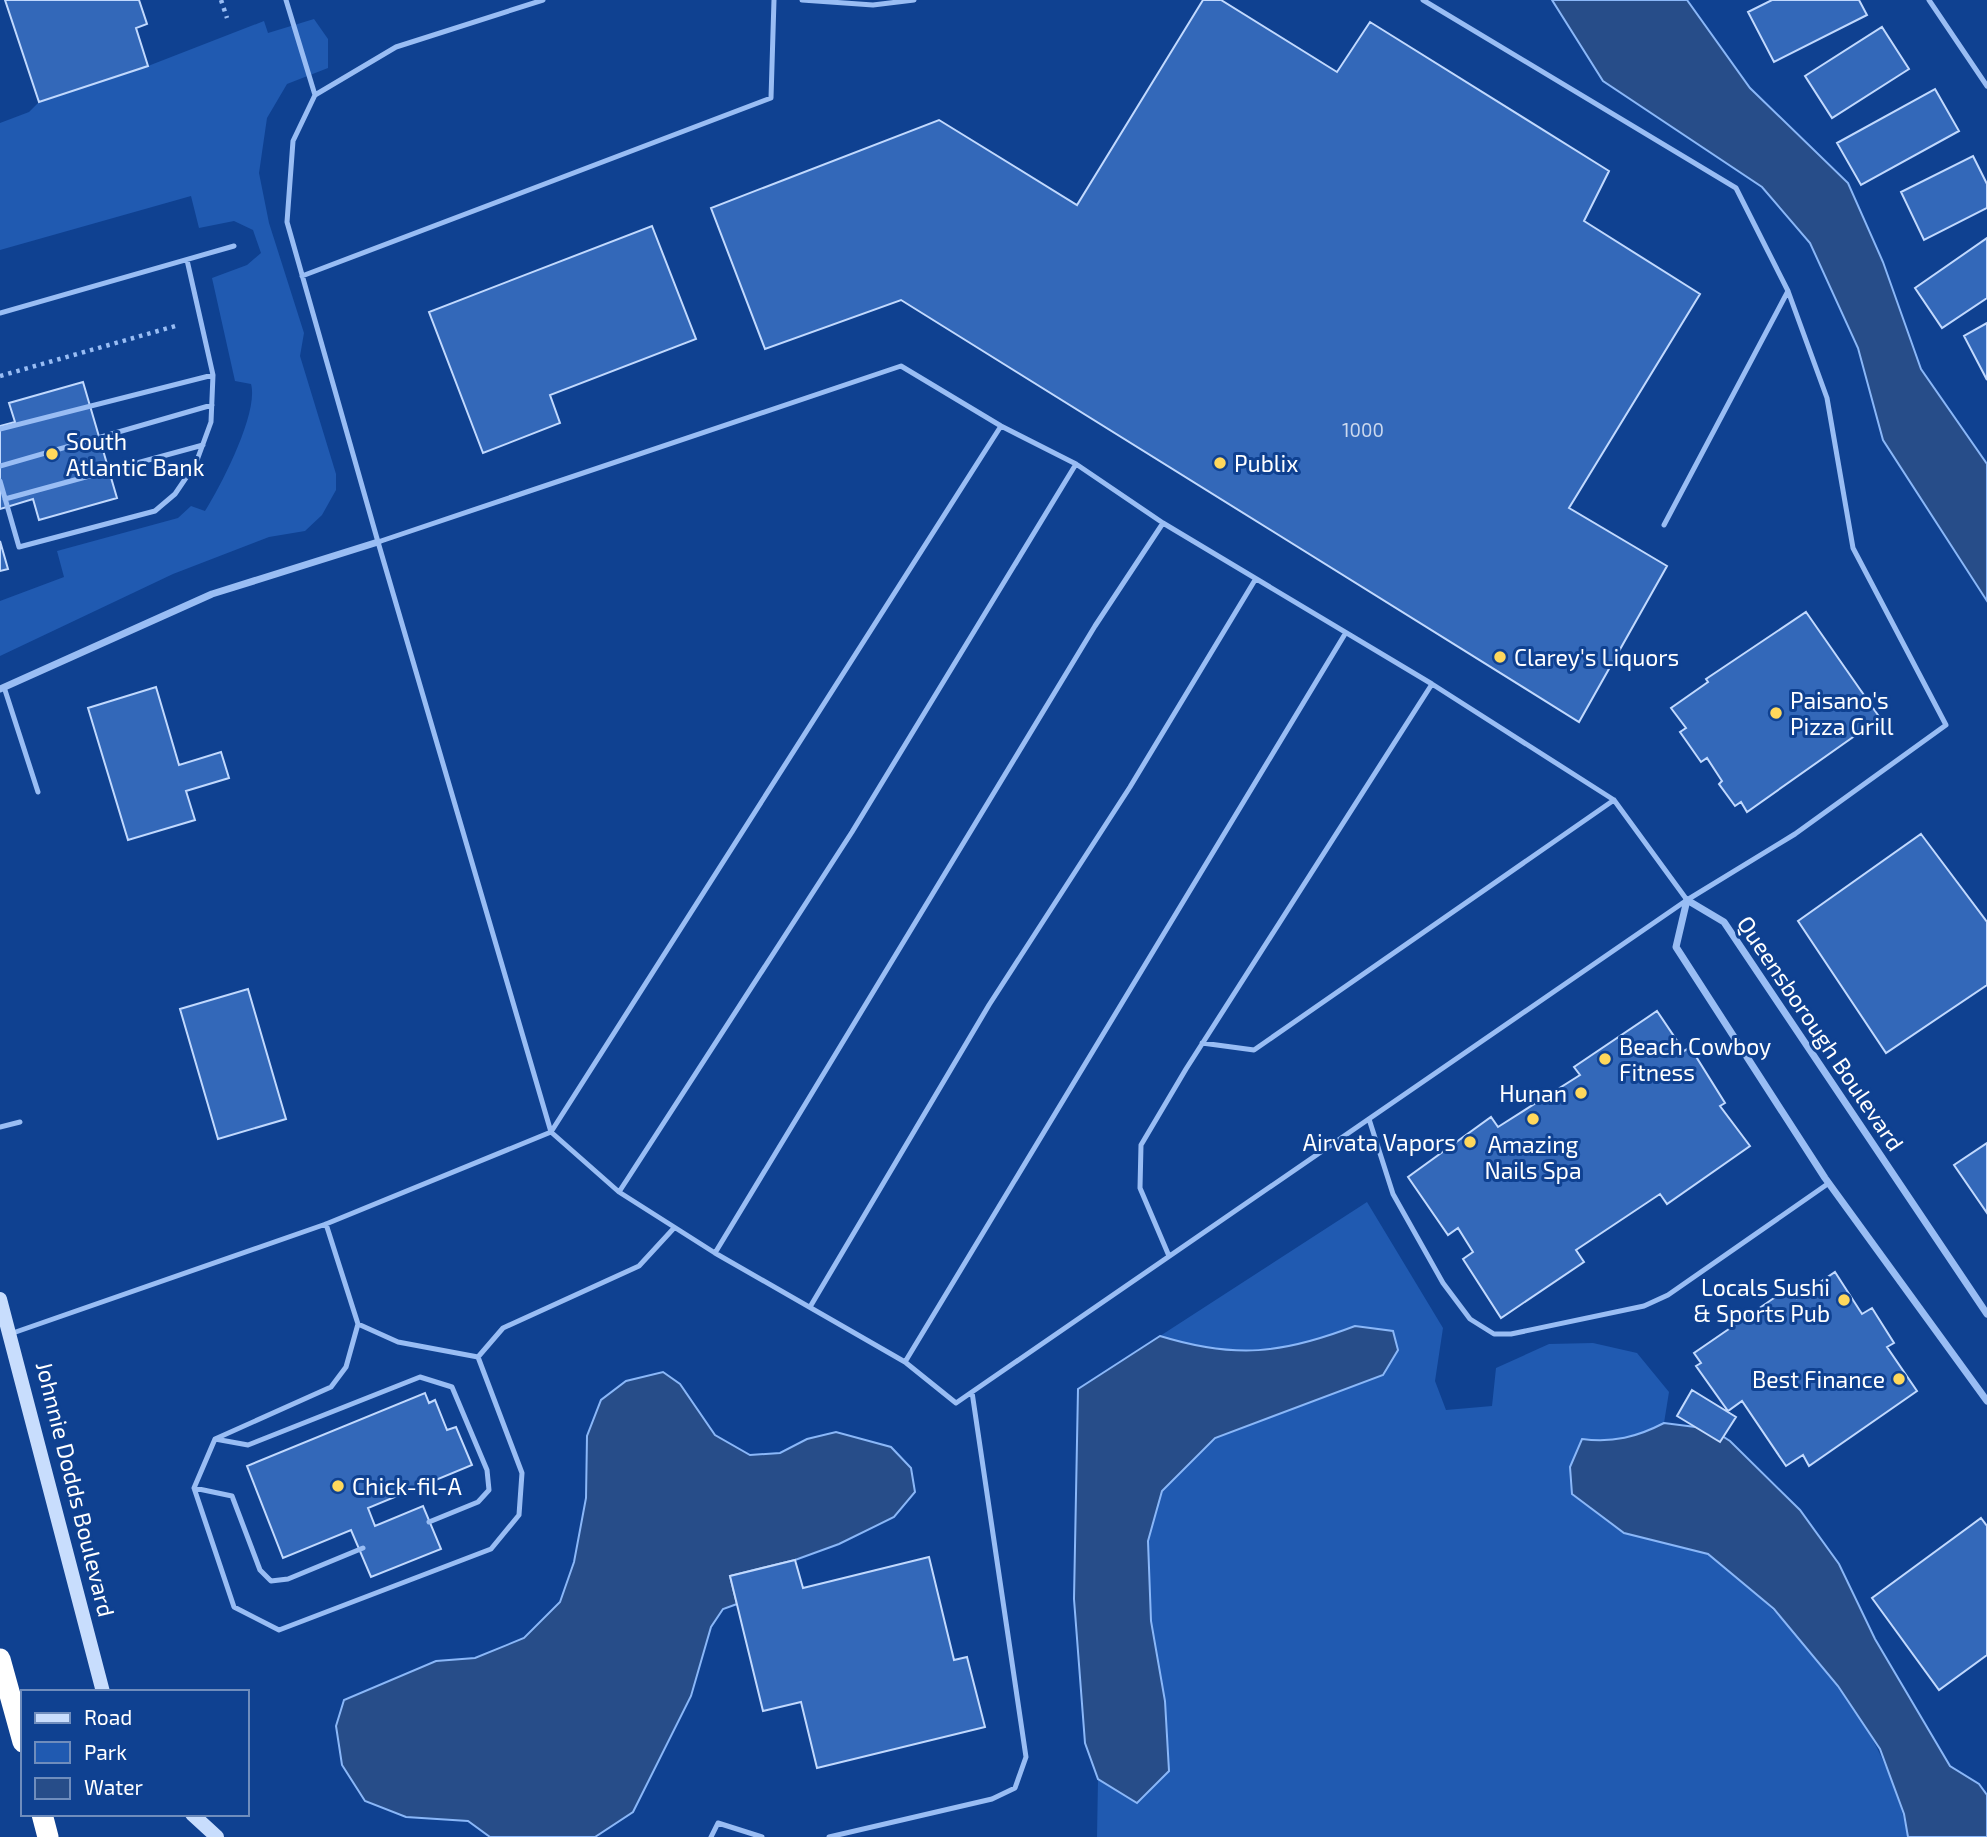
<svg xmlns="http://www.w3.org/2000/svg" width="1987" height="1837" viewBox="0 0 1987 1837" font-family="'Exo 2',sans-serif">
  <rect width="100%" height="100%" fill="#0f4191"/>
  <path fill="#205ab1" d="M314 19 328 39V68L287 84 267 118 259 173 269 223 304 333 300 356 336 474V490L322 515 305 531 269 537 173 574 0 656V601L64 577 57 551 178 518 191 506 205 511C221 486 259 412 251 384L235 381 212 278 247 265 261 253 253 230 234 221 199 228 191 196 0 250V123L29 112 39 102 148 66 264 21 268 33Z
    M1367 1202 1443 1328 1435 1381 1446 1410 1492 1406 1496 1368 1549 1344 1593 1343 1637 1353 1669 1392 1664 1423C1637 1437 1613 1443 1582 1439L1624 1533C1648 1539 1686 1543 1707 1554 1719 1560 1730 1573 1741 1581 1817 1645 1889 1737 1908 1837H1097L1098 1779 1137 1803 1165 1701 1151 1621 1148 1541 1162 1491 1215 1438 1383 1375 1355 1326C1282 1354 1235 1359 1160 1336Z"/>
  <path fill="#274d89" stroke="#8ab7f8" stroke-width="2" d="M1552 0H1687L1750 88 1848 183 1883 262 1921 369 1987 464V601L1883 440 1858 348 1810 243 1762 187 1603 81Z
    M1355 1326 1393 1331 1398 1350 1383 1375 1215 1438 1162 1491 1148 1541 1151 1621 1165 1701 1169 1771 1137 1803 1098 1779 1085 1743 1074 1599 1078 1389 1160 1336C1235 1359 1282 1354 1355 1326Z
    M663 1372 680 1384 715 1435 750 1455 780 1453 807 1439 836 1432 891 1447 911 1468 915 1492 894 1517 839 1544 795 1560 730 1576 737 1604 723 1609 711 1627 691 1696 633 1812 595 1837H490L468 1821 406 1817 365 1801 342 1765 336 1726 344 1700 436 1661 475 1658 524 1638 560 1602 574 1562 586 1498 587 1436 601 1400 626 1381Z
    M1664 1423 1711 1429 1730 1441 1800 1510 1839 1564 1875 1639 1950 1766 1979 1784 1987 1795V1837H1908L1904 1814 1880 1749 1838 1686 1774 1609 1708 1554 1624 1533 1572 1494 1570 1467 1582 1439C1613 1443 1637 1437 1664 1423Z"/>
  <path fill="#3368b9" stroke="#c1d9fe" stroke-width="2" d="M5 0H139L147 24 136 28 148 66 39 102Z
    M1203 0H1221L1337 72 1370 22 1609 171 1584 221 1700 294 1569 508 1667 566 1579 722 901 300 765 349 711 208 939 120 1077 205Z
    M1772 0H1859L1867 15 1774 62 1748 12Z
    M1882 27 1909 69 1832 118 1805 76Z
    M1935 89 1959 131 1861 185 1837 143Z
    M1973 156 1987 184V208L1924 240 1901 192Z
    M652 226 696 339 550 395 560 423 483 453 429 312Z
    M1987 238V298L1942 328 1915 288Z
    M1987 323V380L1964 336Z
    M83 382 117 498 39 520 33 499 0 509V426L15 422 9 403Z
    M0 541 8 569 0 571Z
    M1806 612 1880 718 1747 812 1741 802 1735 806 1719 784 1722 781 1707 758 1701 762 1680 732 1686 728 1671 708 1708 682 1706 679Z
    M156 687 179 765 221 752 229 778 186 791 195 820 128 840 88 708Z
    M1921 834 1987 922V985L1886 1053 1798 921Z
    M248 989 286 1119 218 1139 180 1009Z
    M1657 1011 1684 1051 1690 1047 1725 1103 1720 1106 1750 1146 1667 1204 1660 1194 1576 1250 1584 1262 1501 1318 1463 1259 1473 1252 1458 1228 1448 1235 1408 1177 1491 1117 1498 1127 1580 1075 1574 1067Z
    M1987 1143V1213L1954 1165Z
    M1835 1272 1862 1314 1872 1308 1894 1343 1887 1347 1917 1391 1809 1466 1803 1455 1786 1466 1742 1401 1728 1411 1696 1366 1701 1363 1694 1353 1790 1287 1797 1298Z
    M1692 1390 1736 1417 1720 1442 1677 1416Z
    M425 1393 429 1403 435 1400 447 1430 456 1427 472 1465 368 1508 375 1526 423 1506 441 1549 371 1577 351 1530 283 1558 247 1466Z
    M1981 1518 1987 1526V1655L1939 1690 1872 1598Z
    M929 1557 954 1660 967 1657 985 1727 817 1768 801 1702 763 1711 730 1576 795 1560 803 1588Z"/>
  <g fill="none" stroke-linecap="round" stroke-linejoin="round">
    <path stroke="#99bdf4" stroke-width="4.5" stroke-dasharray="3.5 5" stroke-linecap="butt" d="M221 0 227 18
      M0 376 179 325"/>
    <path stroke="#99bdf4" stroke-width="5" d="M286 0 315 95
      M802 0 873 5 914 0
      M1423 0 1736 188 1788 291 1827 398 1853 548 1946 725 1795 834 1687 900 956 1403 905 1362 715 1253 619 1192 551 1132 378 542 901 366 1001 426 1076 464 1163 523 1432 684 1614 800 1687 900
      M1929 0 1987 86
      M302 276 771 98 774 0
      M0 313 234 246
      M0 429 213 375
      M0 466 212 405
      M0 481 19 547 155 511 175 494 196 463 211 422 213 375 187 260
      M5 499 203 445
      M1664 525 1788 291
      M378 542 287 222 293 141 315 95 396 47 543 0
      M4 687 38 792
      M1202 1043 1254 1050 1614 800
      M1369 1119 1393 1194 1443 1283 1470 1319 1494 1334H1511L1644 1306 1668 1295 1829 1183
      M0 1127 20 1122
      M619 1192 852 832 1076 464
      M326 1224 358 1324 346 1367 331 1387 215 1439 194 1488 234 1607 279 1630 491 1549 519 1515 522 1473 478 1357 398 1342 358 1324
      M715 1253 1095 626 1163 523
      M1169 1256 1140 1188 1141 1145 1186 1069 1432 684
      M810 1307 989 1005 1130 787 1255 580
      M10 1334 326 1224 551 1132 1001 426
      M478 1357 503 1328 639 1266 674 1228
      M905 1362 1345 634
      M215 1439 248 1445 420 1377 452 1387 487 1470 489 1490 478 1502 429 1522
      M194 1488 232 1496 260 1570 271 1581 288 1579 363 1548
      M711 1837 718 1823 762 1837
      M829 1837 992 1799 1015 1788 1026 1757 972 1392"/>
    <path stroke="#99bdf4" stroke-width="7" d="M0 689 212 594 378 542
      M1987 1314 1724 922 1687 900 1676 947 1825 1178 1987 1401"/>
    <path stroke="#c8ddfd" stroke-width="14" d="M0 1299 103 1692
      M192 1814 217 1837"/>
    <path stroke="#fff" stroke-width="21" d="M0 1659 23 1742
      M42 1814 48 1837"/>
  </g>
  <g fill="#ffd85c" stroke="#0f4191" stroke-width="2.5">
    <circle cx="52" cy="454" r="7"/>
    <circle cx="1220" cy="463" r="7"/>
    <circle cx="1500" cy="657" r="7"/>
    <circle cx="1776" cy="713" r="7"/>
    <circle cx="1605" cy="1059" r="7"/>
    <circle cx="1581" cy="1093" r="7"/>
    <circle cx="1533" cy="1119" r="7"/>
    <circle cx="1470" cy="1142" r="7"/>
    <circle cx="1844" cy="1300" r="7"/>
    <circle cx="1899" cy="1379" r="7"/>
    <circle cx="338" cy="1486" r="7"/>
  </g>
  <g text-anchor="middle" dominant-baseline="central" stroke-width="6" stroke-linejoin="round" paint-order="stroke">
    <g font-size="19" fill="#ccd9ee">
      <text x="1363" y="429">1000</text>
    </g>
    <g font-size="23" fill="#fff" stroke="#0f4191" text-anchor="start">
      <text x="66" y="441">South<tspan x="66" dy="26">Atlantic Bank</tspan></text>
      <text x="1234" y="463">Publix</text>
      <text x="1514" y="657">Clarey's Liquors</text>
      <text x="1790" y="700">Paisano's<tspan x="1790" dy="26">Pizza Grill</tspan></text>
      <text x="1619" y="1046">Beach Cowboy<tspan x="1619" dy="26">Fitness</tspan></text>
      <text x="1567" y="1093" text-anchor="end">Hunan</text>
      <text x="1456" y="1142" text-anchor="end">Airvata Vapors</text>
      <text x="1533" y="1144" text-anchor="middle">Amazing<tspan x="1533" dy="26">Nails Spa</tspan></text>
      <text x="1830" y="1287" text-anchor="end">Locals Sushi<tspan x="1830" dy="26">&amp; Sports Pub</tspan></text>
      <text x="1885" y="1379" text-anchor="end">Best Finance</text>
      <text x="352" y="1486">Chick-fil-A</text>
    </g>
    <g font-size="23" fill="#fff" stroke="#0f4191">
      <text transform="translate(1821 1033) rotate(56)">Queensborough Boulevard</text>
      <text transform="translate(76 1489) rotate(76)">Johnnie Dodds Boulevard</text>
    </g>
  </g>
  <rect x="21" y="1690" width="228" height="126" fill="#0f4191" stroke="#6f8dbd" stroke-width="2"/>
  <rect x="35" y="1713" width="35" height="10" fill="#c8ddfd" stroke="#6f8dbd" stroke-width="2"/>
  <text x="84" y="1725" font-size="21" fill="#ffffff">Road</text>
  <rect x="35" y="1742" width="35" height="21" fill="#205ab1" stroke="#6f8dbd" stroke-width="2"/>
  <text x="84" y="1760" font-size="21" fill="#ffffff">Park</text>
  <rect x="35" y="1778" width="35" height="21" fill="#274d89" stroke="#6f8dbd" stroke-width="2"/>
  <text x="84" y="1795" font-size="21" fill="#ffffff">Water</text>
</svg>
